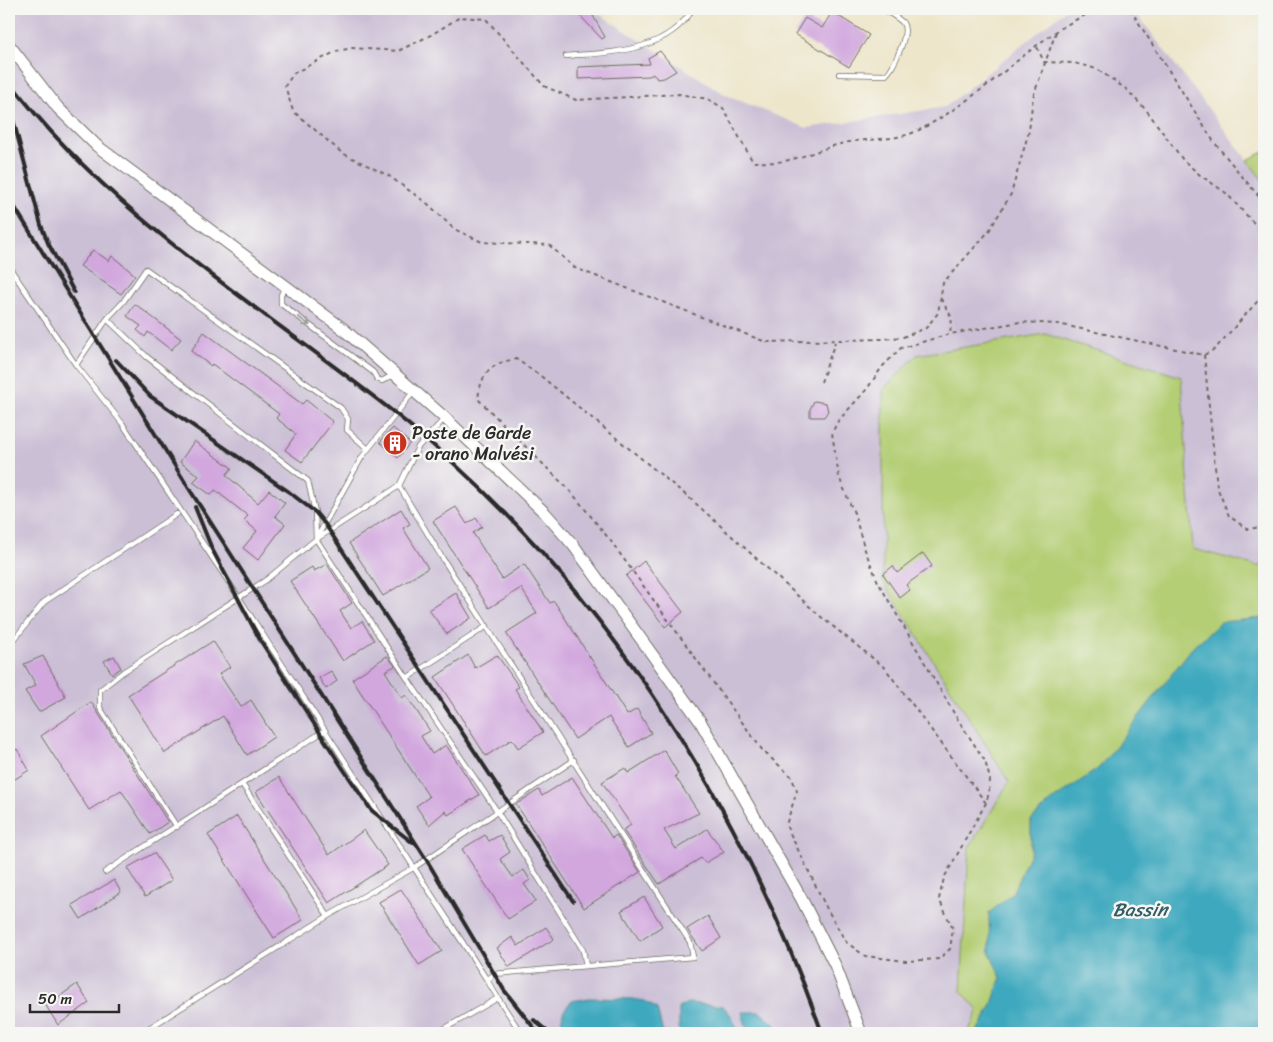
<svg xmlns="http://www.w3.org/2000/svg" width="1273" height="1042" viewBox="0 0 1273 1042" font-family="Sriracha,sans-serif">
  <rect width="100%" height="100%" fill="#f6f6f2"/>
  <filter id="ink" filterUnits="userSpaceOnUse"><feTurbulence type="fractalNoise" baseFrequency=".02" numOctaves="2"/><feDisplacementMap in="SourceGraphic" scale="10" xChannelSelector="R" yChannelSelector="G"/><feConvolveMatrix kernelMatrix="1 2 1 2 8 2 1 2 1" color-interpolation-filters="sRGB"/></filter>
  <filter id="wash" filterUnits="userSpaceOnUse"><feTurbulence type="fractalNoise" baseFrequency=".0096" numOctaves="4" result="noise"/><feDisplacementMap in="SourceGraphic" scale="20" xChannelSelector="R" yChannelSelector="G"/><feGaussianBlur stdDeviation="1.12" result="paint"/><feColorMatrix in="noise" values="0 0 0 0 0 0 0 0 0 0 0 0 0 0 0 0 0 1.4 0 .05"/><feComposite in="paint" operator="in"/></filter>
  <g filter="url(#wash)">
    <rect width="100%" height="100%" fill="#eee6cb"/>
    <path fill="#cbbfd5" d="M9 9H591L726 95 807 128 945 107 1067 9H1133L1264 182V557L1261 567 1193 549 1188 474 884 390 883 581 1009 782 969 848 978 1010 968 1033H9Z"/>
    <path fill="#b4ce74" stroke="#707c50" d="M1264 152V182L1247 160Z
      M1045 334 1181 377 1193 549 1261 567 1264 557V618L1221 622 1192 648 1099 768 1053 800 1031 820V851L1012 894 989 913 990 954 1001 977 991 1007 976 1033H968L978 1010 961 991 969 848 1009 782 883 581V390L917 355Z"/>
    <path fill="#3ea8be" stroke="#346a74" d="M1264 618V1033H976L991 1007 1001 977 990 954 989 913 1012 894 1031 851V820L1053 800 1099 768 1192 648 1221 622Z
      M591 998 633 999 645 1001 657 1009 663 1033H679V1007L688 1003 723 1006 732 1017 739 1033H564L560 1031 563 1012 571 1001Z
      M742 1012H760L784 1033H748Z"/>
    <g id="blocks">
      <path fill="#d1a7de" d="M574 9H589L605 37 602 39Z
        M832 12 869 35 849 67 795 34 805 18 822 28Z
        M660 51 676 71 664 78 657 79 654 74 649 76 578 79V67L650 64 648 58Z
        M93 250 109 261 112 256 135 275 121 294 80 266Z
        M135 304 181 339 171 350 148 332 145 337 137 330 141 326 127 316Z
        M204 332 302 404 306 400 333 422 302 462 285 450 296 434 276 418 279 414 212 364 211 366 191 351Z
        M814 401 826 403 828 411 824 417H810V409Z
        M393 428 410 443 398 458 380 442Z
        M194 441 232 468 226 475 258 503 269 490 285 503 275 516 285 524 258 560 243 548 257 531 244 520 248 516 215 490 211 495 193 482 199 476 180 462Z
        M456 507 467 524 476 518 482 527 473 533 502 579 524 564 550 603 554 601 627 715 637 709 651 733 629 747 609 717 575 739 506 633 537 613 521 588 489 608 433 521Z
        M401 509 410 524 403 528 428 568 383 596 349 543Z
        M923 553 932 566 906 585 910 590 900 598 883 574 893 566 897 573Z
        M644 561 683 612 665 627 626 576Z
        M327 564 352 603 340 611 351 628 362 621 374 640 343 661 290 581 312 567 314 571Z
        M456 593 471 618 447 634 429 610Z
        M213 641 230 667 219 674 241 707 251 700 274 737 247 755 223 716 165 753 128 695Z
        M468 655 475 668 497 655 519 687 515 689 543 732 518 748 512 739 486 756 435 677Z
        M43 656 66 697 39 712 25 691 36 685 24 664Z
        M114 656 121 668 112 674 104 661Z
        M387 656 395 666 385 671 402 698 406 695 430 731 421 736 432 754 446 745 479 795 448 815 445 811 429 825 416 806 429 797 352 679Z
        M331 671 337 681 326 689 319 678Z
        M91 702 168 822 150 834 121 790 89 810 41 736Z
        M17 749 29 770 9 783V754Z
        M664 750 678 774 675 776 699 813 664 830 676 849 707 829 724 852 705 863 701 858 659 884 623 830 631 825 602 782 625 768 628 773Z
        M279 777 329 855 364 830 388 865 329 903 256 792Z
        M572 777 612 838 616 835 640 872 584 908 516 804 539 790 542 796Z
        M237 816 303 920 274 938 208 835Z
        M485 835 489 841 500 835 510 852 500 859 513 877 524 870 530 880 524 884 536 901 508 919 462 849Z
        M154 853 172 880 145 897 127 868Z
        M114 880 121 892 81 919 72 905Z
        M401 889 442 951 419 965 379 902Z
        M644 897 662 926 640 941 621 911Z
        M708 916 721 938 702 951 687 929Z
        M546 927 554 939 509 967 497 948 512 937 518 946Z
        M77 984 89 1003 58 1025 46 1006Z"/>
    </g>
  </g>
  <g filter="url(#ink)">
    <use href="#blocks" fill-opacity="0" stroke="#6f6c63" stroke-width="1"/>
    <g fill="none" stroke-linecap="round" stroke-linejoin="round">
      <defs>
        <path id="service" d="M566 56C612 52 665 53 693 9
          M839 74 886 75C894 67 910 33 903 23 899 18 889 13 883 9
          M9 267 76 365 122 423 230 584 487 980 494 974 693 957 690 942 441 556 399 486 418 447 444 419
          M285 286 281 295V304L373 372 377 379 382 381 393 375
          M107 319 123 302 146 269 341 408 348 419 347 430 368 449
          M76 365 107 319 147 357 308 481 315 512 316 539 407 678 487 626
          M318 538 399 486
          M9 646 44 602 177 514
          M407 678 495 808 583 950 586 966
          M242 784 328 916 415 867 574 760
          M177 827 100 708V690L123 672 266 580 316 539 362 457 414 391
          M105 872 324 731
          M498 998 521 1033
          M141 1033 328 916
          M437 1033 498 998 487 980"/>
        <path id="tertiary" d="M9 45 58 108 97 146 342 328 445 418 545 513 574 546 700 721 801 898 835 965 861 1033"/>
      </defs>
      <use href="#service" stroke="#6f6c63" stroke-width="6"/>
      <use href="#tertiary" stroke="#6f6c63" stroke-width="13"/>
      <path stroke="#6f6c63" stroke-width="2" stroke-dasharray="4 4" stroke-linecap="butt" d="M1130 9 1214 142 1264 203
        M1056 32 1033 97 1029 131 1011 194 989 231 943 283 938 313 926 328 903 337 882 339 766 342 575 268 549 245 482 242 454 229 428 204 389 176 342 153 293 111 285 86 294 73 337 51 352 48 398 51 431 35 460 17 486 19 544 86 576 100 679 94 708 99 723 108 753 162C763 162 774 163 784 161 806 157 827 146 849 142 871 138 896 141 917 131 938 121 959 106 978 92 1015 65 1059 20 1103 9
        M1037 47 1044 62 1074 63 1097 69 1126 89 1147 111 1183 160 1200 175 1226 193 1264 234
        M1257 194 1264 190
        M941 299 952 318 950 334
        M1204 355 1217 487 1229 516 1247 529 1264 527
        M821 382 835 342
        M986 803 885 668 820 616 693 501 542 377 516 359C491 363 481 373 478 399L572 493 610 540 763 751 791 776 797 791 786 825 826 907 846 942 865 956 905 961 939 959 950 949 953 929 939 899 944 878 986 803 989 793 990 779 985 761 955 715 878 582 865 550 854 513 839 477 832 433 838 421 867 389 882 367 901 348 950 334 1020 322 1058 324 1204 355 1215 349 1264 294"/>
      <use href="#service" stroke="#fff" stroke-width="4.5"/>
      <use href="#tertiary" stroke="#fff" stroke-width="11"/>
      <path stroke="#2b2b2b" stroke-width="4" d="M9 81C112 218 263 308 396 414 595 573 737 794 822 1033
        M9 104 41 225 48 243 74 292
        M9 198 188 487 426 859 504 990 538 1033
        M116 360 150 396 289 492 315 512 325 524 573 901
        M195 507 212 549 260 640 342 767 371 810 413 843
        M534 1020 549 1033"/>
    </g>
    <defs><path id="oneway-shaft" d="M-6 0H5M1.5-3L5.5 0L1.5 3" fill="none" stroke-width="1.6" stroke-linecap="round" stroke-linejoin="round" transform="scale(1.25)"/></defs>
    <use stroke="#a0a0a0" href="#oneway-shaft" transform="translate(304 321) rotate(36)"/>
  </g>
  <defs>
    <symbol id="building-disc" viewBox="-11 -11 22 22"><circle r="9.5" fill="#c8321e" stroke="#f6f6f2"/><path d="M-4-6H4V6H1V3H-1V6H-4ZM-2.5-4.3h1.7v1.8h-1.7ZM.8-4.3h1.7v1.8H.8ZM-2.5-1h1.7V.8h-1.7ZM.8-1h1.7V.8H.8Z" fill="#fff"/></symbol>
  </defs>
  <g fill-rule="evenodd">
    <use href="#building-disc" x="381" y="429" width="28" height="28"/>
  </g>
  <g text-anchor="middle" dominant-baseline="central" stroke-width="5" stroke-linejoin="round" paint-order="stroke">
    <g font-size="18" fill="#2b2b2b" stroke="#f6f6f2" text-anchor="start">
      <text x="412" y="433">Poste de Garde<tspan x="412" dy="21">- orano Malvési</tspan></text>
    </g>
    <g font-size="19" font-style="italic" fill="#335d66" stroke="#f6f6f2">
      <text x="1140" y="909">Bassin</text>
    </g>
  </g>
  <rect width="1273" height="1042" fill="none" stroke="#f6f6f2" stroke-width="30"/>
  <path d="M30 1004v8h89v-8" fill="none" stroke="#2b2b2b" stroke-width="2.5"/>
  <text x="38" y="1004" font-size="15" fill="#2b2b2b" stroke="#f6f6f2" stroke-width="4" paint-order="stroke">50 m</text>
</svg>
